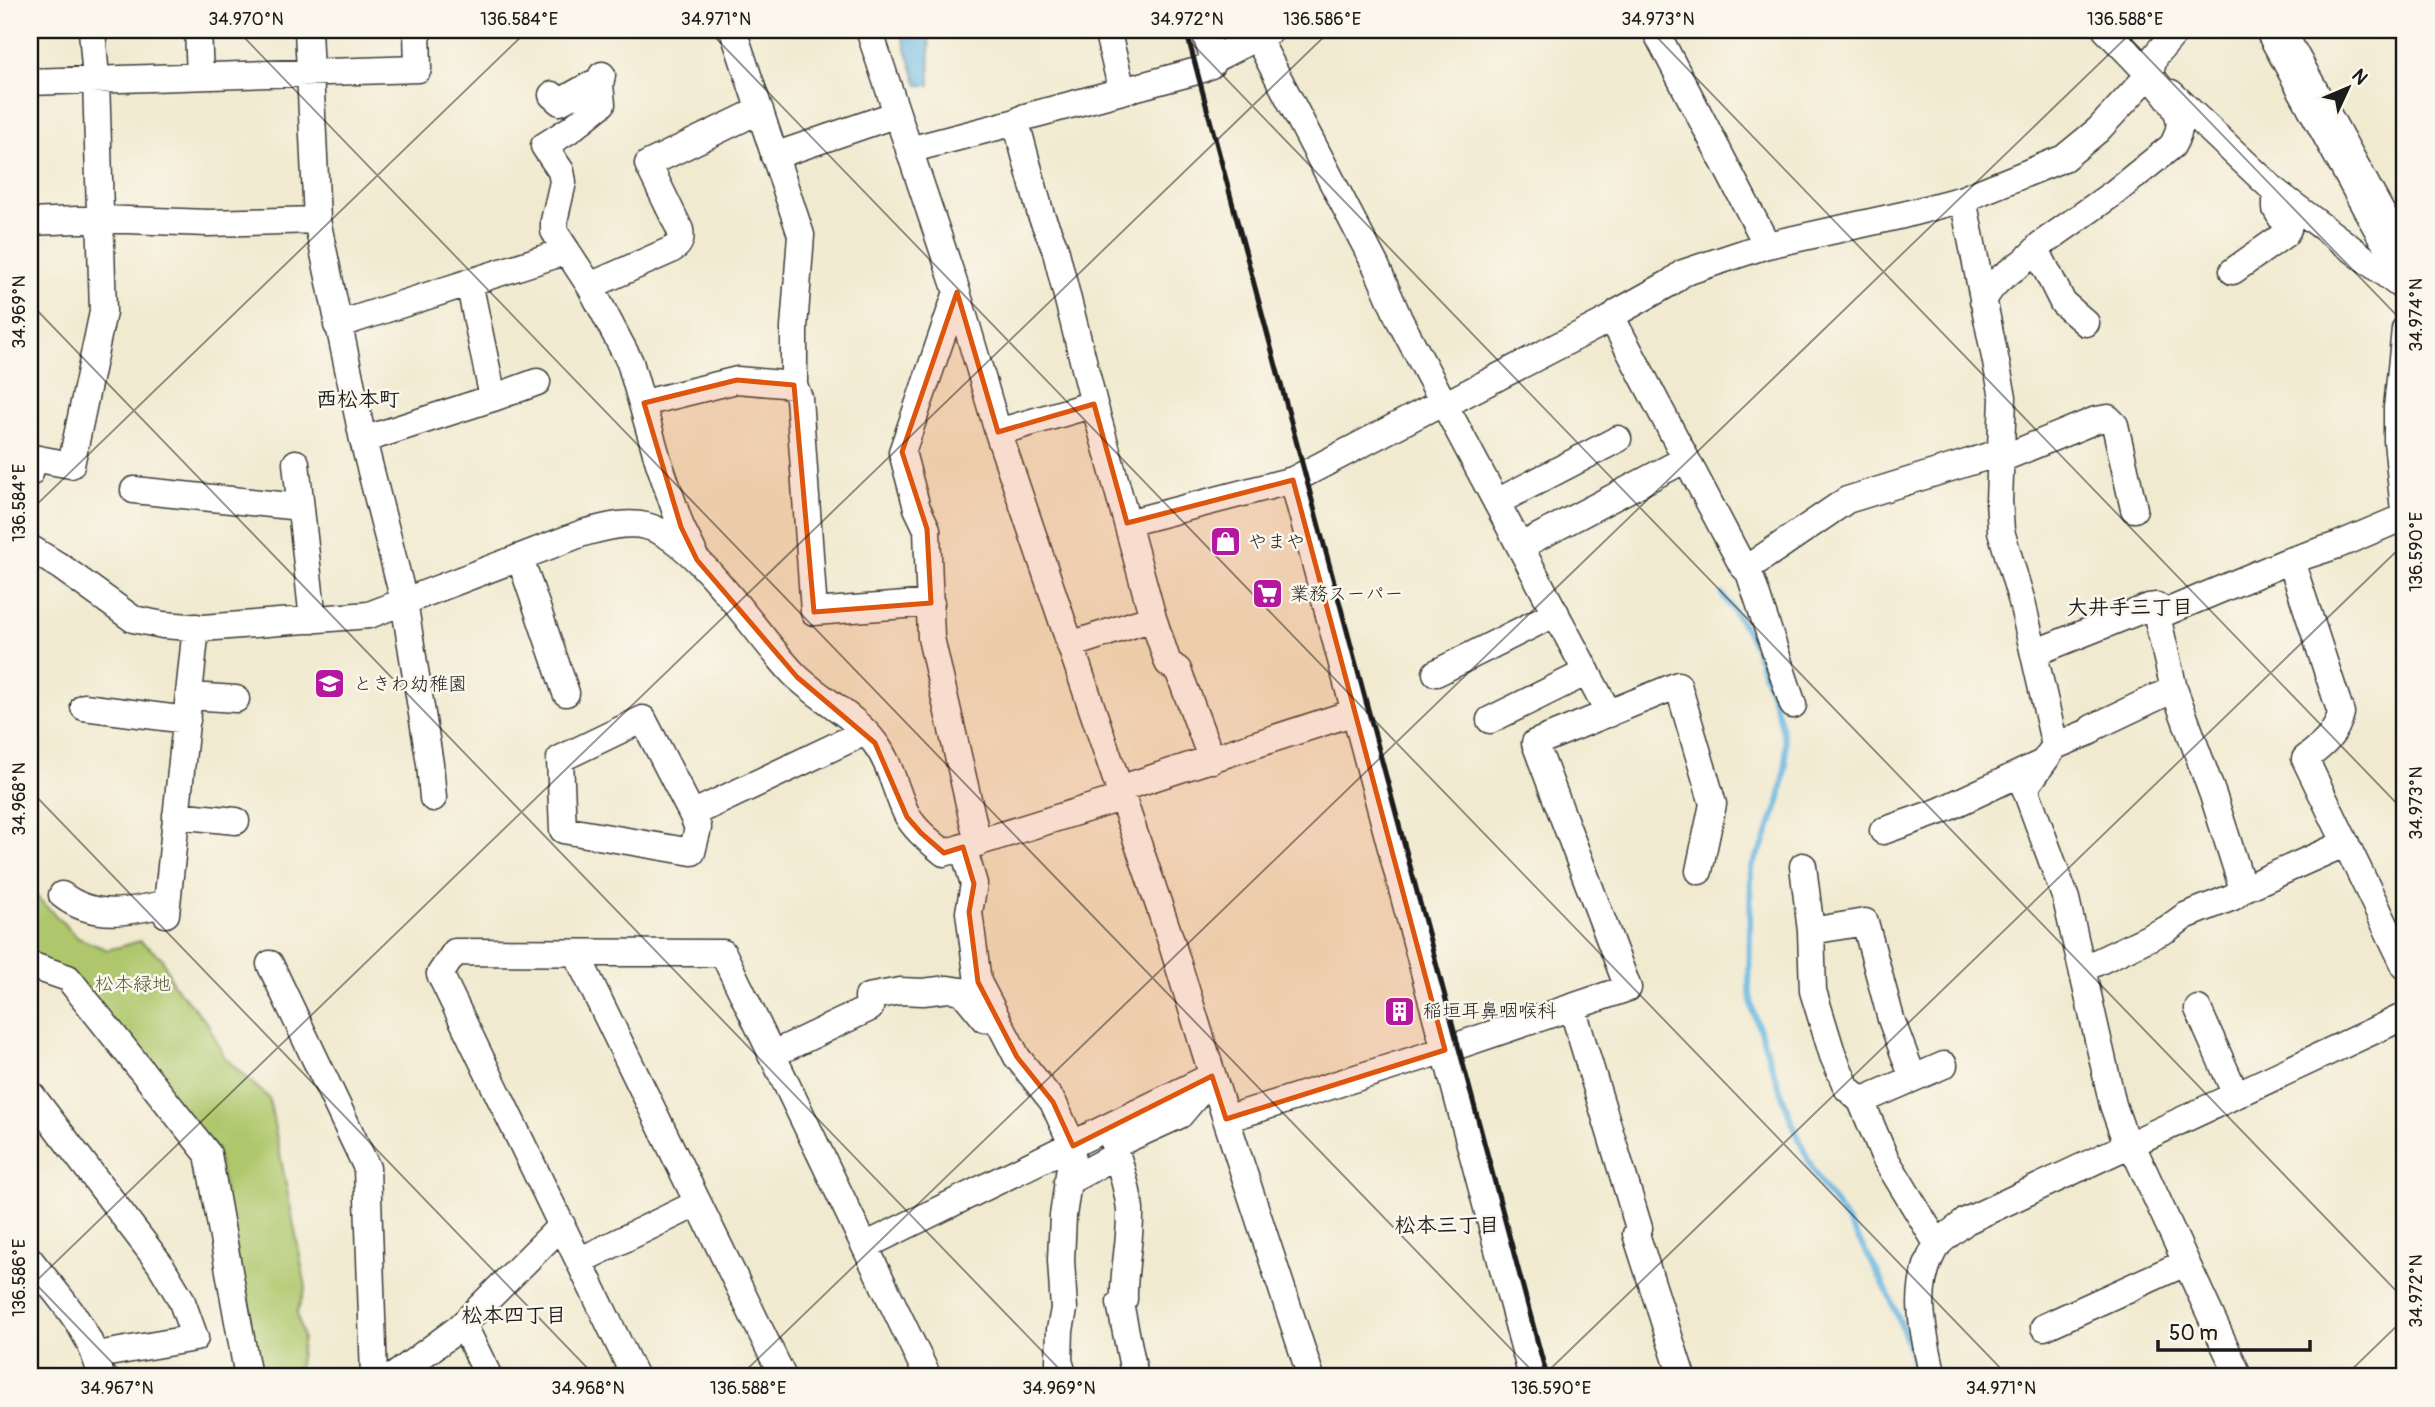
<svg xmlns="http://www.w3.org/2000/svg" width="2435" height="1407" viewBox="0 0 2435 1407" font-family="Pangolin,'Klee One',sans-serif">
  <rect width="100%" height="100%" fill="#fbf7ec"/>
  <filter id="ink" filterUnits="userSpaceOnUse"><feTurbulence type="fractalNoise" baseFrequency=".0143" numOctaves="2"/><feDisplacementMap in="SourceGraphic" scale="14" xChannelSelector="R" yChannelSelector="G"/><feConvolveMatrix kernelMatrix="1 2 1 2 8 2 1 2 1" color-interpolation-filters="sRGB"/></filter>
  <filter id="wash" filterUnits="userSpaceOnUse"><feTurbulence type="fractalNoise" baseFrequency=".00686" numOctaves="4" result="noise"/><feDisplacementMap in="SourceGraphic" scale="28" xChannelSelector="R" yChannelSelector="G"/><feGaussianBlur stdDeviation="1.57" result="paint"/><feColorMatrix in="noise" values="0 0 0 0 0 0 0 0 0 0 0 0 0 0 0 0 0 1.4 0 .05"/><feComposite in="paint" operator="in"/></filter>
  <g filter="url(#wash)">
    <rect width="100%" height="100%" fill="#f1ead0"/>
    <path fill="#aec76c" stroke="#657244" stroke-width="2" d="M30 890 78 938 108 950 140 941 162 958 173 984 208 1024 225 1058 269 1098 306 1287 297 1313 303 1338 297 1377H259L216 1149 30 955Z"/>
    <path fill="#66b6e1" stroke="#41697e" stroke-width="2" d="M900 30H929L930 85H918Z"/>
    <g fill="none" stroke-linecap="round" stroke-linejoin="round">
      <path stroke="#66b6e1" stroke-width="6" d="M1722 594 1746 629 1755 648 1779 716 1785 742 1786 763 1780 799 1764 844 1751 867 1749 988 1753 1011C1773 1067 1789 1124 1817 1177 1825 1193 1838 1206 1847 1221 1880 1272 1903 1318 1917 1377"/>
    </g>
  </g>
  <g filter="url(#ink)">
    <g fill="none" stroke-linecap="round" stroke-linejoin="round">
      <defs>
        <path id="minor" d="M198 30 200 76
          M308 30 317 220 363 440 404 601 430 764 433 798
          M733 30 801 235 794 328V385L799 398 814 612 931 603
          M869 30 957 292 998 432 1170 938 1226 1119 1311 1377
          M1107 30 1122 90
          M1204 30 1214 59
          M1655 30 1767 245
          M1257 37 1376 266 1399 319 1609 714
          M30 82 418 69 417 30
          M2171 93 2276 192 2405 289
          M552 95 560 102 592 84 600 85
          M1016 122 1041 215 1055 248 1094 404
          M909 150 1016 122 1025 117 1197 71 1211 65 1214 59 1271 30
          M774 156 897 114
          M1963 199 2003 397 1999 501 2001 531 2022 602 2055 746 2025 788 2066 899 2113 1105 2127 1145
          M30 222 100 219 208 223 317 220
          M567 251 554 231V221L563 182 561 171 544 146 571 129 602 104 600 85 602 75
          M2035 252 2041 259 2063 303 2086 323
          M2233 271 2285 234 2288 229 2276 209V192
          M590 286 669 251C679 246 682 241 680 230L648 164 760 110
          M957 292 902 452 917 508 927 529 931 638 978 843
          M1983 301C1998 271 2024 268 2040 245L2115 192 2172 146C2178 136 2182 126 2178 115 2172 95 2123 47 2106 30
          M1612 318 1742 565 1749 572 1793 705
          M337 325 567 251 590 286 630 362 658 460 681 527 693 551
          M2405 329 2397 408V441L2405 521
          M493 398 537 382
          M644 403 737 380 794 385
          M1446 404 1612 318 1618 312 1670 283 1683 273 1767 245 1903 215 1963 199 2064 158 2098 130 2149 75 2155 56 2177 30
          M998 432 1094 404 1127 523 1293 480 1532 1377
          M363 440 493 398 469 282
          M2001 459 2096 420 2108 418 2115 425 2134 509
          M296 463 313 620
          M30 473 33 458 71 465 103 312 96 79 92 30
          M1293 480 1444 401
          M134 490 300 507
          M1497 502 1618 439
          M1127 523 1153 618 1168 663 1178 670 1212 760
          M1521 546 1686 459
          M30 548 61 567 133 619 163 625 203 628 369 615 583 533C602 528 625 521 646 526 696 538 756 635 794 674 819 699 853 714 875 743 891 764 895 791 907 815 915 830 931 842 944 853L1121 798
          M520 558 566 693
          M2291 561 2341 713C2336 735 2323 745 2305 759L2405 966
          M1746 569 1847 500 2002 452
          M1070 645 1153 618
          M2034 653 2149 607 2157 606V616
          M1436 673 1556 613
          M190 696 236 699
          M84 707 187 720
          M1490 720 1587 672
          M2055 746 2089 732 2092 728 2174 689
          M1119 789 1355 712
          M692 814 698 828 692 852 563 830 560 759 643 719 692 814 865 732
          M176 815 236 821
          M1883 831 1940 811 2038 765
          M963 847 974 884 969 912 978 982 1017 1057 1053 1102 1073 1146 1063 1216 1061 1260 1064 1309 1060 1330 1059 1361 1064 1377
          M1803 866 1811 931 1813 991 1833 1056 1847 1088 1861 1101 1885 1158 1938 1245
          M2243 889 2346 843
          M62 895C94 920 130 912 167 903
          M166 914 196 627
          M1811 931 1865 922 1891 1019 1913 1078
          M576 953 783 1377
          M270 964 367 1168 374 1377
          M30 965 68 978 208 1154 248 1377
          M2083 969 2167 929 2185 916 2233 897 2243 889 2213 795 2174 689 2157 616 2286 562 2338 545 2404 517
          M868 997 900 991 923 992 948 989 962 991 985 1019
          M1572 1007 1639 1228 1636 1234 1682 1377
          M2198 1009 2236 1095
          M771 1055 870 1008
          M30 1093 160 1264 181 1299 195 1338 97 1355
          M1861 1101 1944 1065
          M1226 1119 1445 1050 1628 988 1535 743 1678 685 1713 804 1699 871
          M2131 1143 2239 1377
          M1067 1182 1117 1155
          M865 1246 1212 1076
          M30 1260C58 1296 93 1331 101 1377
          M579 1261 698 1203
          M463 1324 489 1377
          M2044 1327 2185 1263
          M393 1377 459 1328 562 1225
          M635 1377 440 974 455 952 723 953 928 1377
          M1135 1377 1120 1303 1124 1299C1123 1269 1131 1240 1130 1210 1128 1188 1120 1166 1114 1145L1180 1115 1207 1083
          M1933 1377C1924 1334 1911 1292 1934 1250 1940 1239 1956 1230 1966 1221L2405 1016"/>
        <path id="highway" d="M2275 30 2386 233 2405 262"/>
      </defs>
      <use href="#minor" stroke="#3c3b37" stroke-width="29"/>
      <use href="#highway" stroke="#3c3b37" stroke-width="41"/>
      <use href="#minor" stroke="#fff" stroke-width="26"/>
      <use href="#highway" stroke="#fff" stroke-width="38"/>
      <path stroke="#1c1c1c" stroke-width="5" d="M1186 30 1547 1377"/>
    </g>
  </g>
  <path fill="#de560d" fill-opacity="0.2" stroke="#de560d" stroke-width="5" stroke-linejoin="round" d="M957 292 998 432 1094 404 1127 523 1293 480 1445 1050 1226 1119 1212 1076 1073 1146 1053 1102 1017 1057 978 982 969 912 974 884 963 847 944 853 921 833 907 817 875 743 797 677 697 560 681 527 644 403 737 380 794 385 814 612 931 603 927 529 902 452Z"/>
  <path fill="none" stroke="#1c1c1c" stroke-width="2" stroke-opacity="0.45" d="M237 30 1538 1377M708 30 2009 1377M1179 30 2405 1300M1650 30 2405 812M2121 30 2405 324M30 303 1067 1377M30 511 528 30M30 790 596 1377M30 1278 126 1377M30 1287 1331 30M739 1377 2134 30M1542 1377 2405 543M2344 1377 2405 1318"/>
  <defs>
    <symbol id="shop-square" viewBox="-11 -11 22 22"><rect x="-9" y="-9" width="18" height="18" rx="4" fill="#b5179e" stroke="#fbf7ec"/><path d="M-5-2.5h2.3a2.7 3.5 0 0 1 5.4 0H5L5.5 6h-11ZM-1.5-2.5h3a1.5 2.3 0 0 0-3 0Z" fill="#fff"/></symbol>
    <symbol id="supermarket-square" viewBox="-11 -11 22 22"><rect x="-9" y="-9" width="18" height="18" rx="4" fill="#b5179e" stroke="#fbf7ec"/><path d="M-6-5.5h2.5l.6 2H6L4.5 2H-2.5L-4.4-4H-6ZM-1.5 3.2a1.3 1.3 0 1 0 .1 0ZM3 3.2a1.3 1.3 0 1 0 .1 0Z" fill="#fff"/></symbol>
    <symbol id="school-square" viewBox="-11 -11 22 22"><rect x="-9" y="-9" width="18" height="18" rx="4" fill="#b5179e" stroke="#fbf7ec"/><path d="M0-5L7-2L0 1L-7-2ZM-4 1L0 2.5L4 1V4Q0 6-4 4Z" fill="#fff"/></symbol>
    <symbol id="building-square" viewBox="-11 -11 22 22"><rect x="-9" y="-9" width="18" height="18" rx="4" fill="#b5179e" stroke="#fbf7ec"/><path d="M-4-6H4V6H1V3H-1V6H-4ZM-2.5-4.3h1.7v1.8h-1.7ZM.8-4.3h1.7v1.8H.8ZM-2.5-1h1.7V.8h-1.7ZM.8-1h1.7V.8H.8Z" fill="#fff"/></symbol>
  </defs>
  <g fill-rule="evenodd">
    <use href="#shop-square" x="1208" y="524" width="35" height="35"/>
    <use href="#supermarket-square" x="1250" y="576" width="35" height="35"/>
    <use href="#school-square" x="312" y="666" width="35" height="35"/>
    <use href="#building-square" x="1382" y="994" width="35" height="35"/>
  </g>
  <g text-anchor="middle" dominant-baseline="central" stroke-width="5" stroke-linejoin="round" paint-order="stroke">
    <g font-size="19" fill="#1c1c1c" stroke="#fbf7ec" text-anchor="start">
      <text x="1248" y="542">やまや</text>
      <text x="1290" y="594">業務スーパー</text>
      <text x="353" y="684">ときわ幼稚園</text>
      <text x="1423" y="1011">稲垣耳鼻咽喉科</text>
    </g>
    <g font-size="19" fill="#4f5838" stroke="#fbf7ec">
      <text x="133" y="984">松本緑地</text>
    </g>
    <g font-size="21" font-weight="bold" fill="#1c1c1c" stroke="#fbf7ec">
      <text x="358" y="399">西松本町</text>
      <text x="2130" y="607">大井手三丁目</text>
      <text x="1447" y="1225">松本三丁目</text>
      <text x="514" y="1315">松本四丁目</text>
    </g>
  </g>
  <rect width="2435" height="1407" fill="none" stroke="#fbf7ec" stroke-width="77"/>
  <g transform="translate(2348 88) rotate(46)" stroke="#fbf7ec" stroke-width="5" paint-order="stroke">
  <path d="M0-5L12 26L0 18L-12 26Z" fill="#1c1c1c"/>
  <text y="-10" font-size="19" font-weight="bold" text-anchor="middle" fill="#1c1c1c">N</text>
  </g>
  <path d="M2158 1340v10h152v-10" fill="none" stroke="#1c1c1c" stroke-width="3.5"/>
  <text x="2169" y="1340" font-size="21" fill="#1c1c1c" stroke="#fbf7ec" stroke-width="5" paint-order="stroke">50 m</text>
  <rect x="38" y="38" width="2358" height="1330" fill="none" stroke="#1c1c1c" stroke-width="2.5"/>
  <g font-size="18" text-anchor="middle" fill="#1c1c1c">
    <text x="246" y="25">34.970°N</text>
    <text x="519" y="25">136.584°E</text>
    <text x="716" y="25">34.971°N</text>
    <text x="1187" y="25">34.972°N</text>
    <text x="1322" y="25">136.586°E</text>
    <text x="1658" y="25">34.973°N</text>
    <text x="2125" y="25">136.588°E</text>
    <text transform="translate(19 312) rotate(-90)" y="6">34.969°N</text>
    <text transform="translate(2416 315) rotate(-90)" y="6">34.974°N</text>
    <text transform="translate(19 503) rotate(-90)" y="6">136.584°E</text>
    <text transform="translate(2416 552) rotate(-90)" y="6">136.590°E</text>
    <text transform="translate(19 799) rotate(-90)" y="6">34.968°N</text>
    <text transform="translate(2416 803) rotate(-90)" y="6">34.973°N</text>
    <text transform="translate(19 1278) rotate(-90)" y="6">136.586°E</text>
    <text transform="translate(2416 1291) rotate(-90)" y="6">34.972°N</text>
    <text x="117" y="1394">34.967°N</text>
    <text x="588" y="1394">34.968°N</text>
    <text x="748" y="1394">136.588°E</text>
    <text x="1059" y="1394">34.969°N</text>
    <text x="1551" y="1394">136.590°E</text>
    <text x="2001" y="1394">34.971°N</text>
  </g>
</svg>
